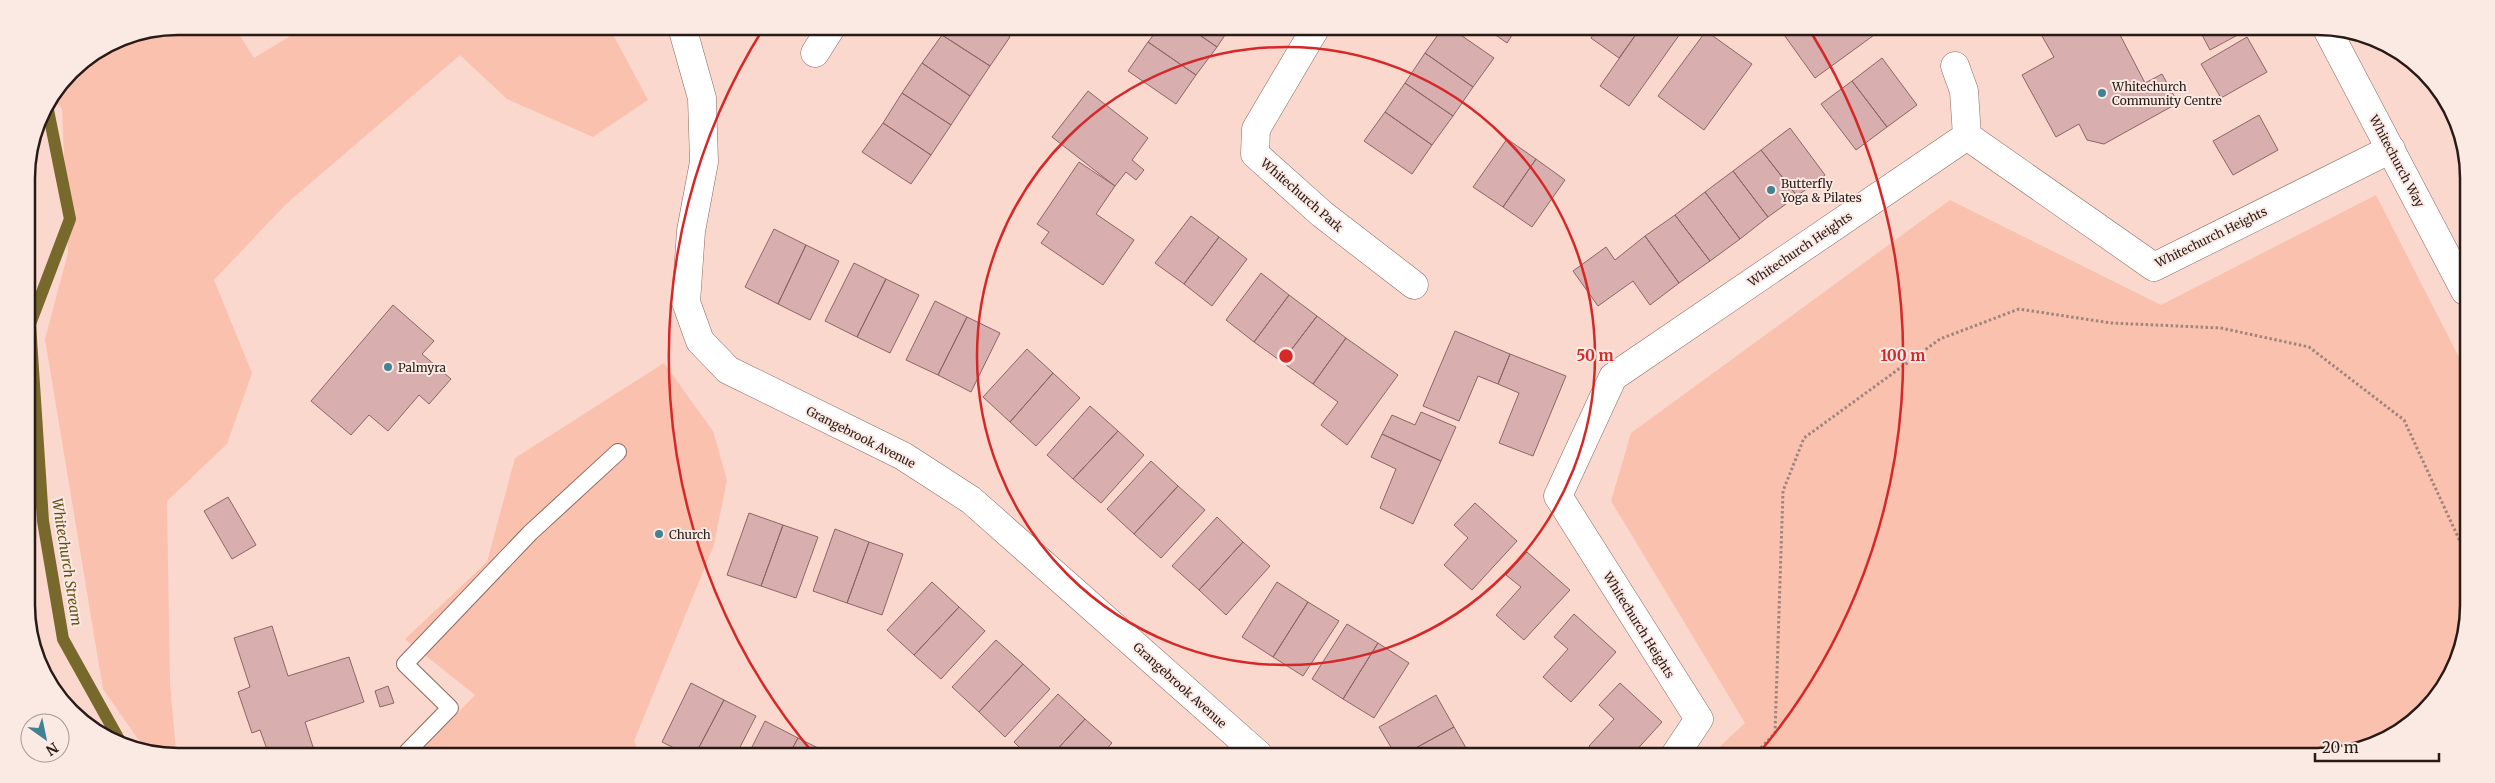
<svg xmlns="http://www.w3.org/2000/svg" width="2495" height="783" viewBox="0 0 2495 783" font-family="Merriweather,serif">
  <rect width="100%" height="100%" fill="#fad8cd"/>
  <path fill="#fac1af" d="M178 26H234L254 58 305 27H609L648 100 593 137 507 99 460 55 286 204 214 280 252 373 227 444 167 501 170 683 176 752H147L103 689 45 339 68 253 62 108 52 99 71 70 120 38Z
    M2376 195 2465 369 2464 645 2443 689 2410 725 2375 745 2327 756 1711 755 1745 723 1611 501 1631 433 1950 200 2161 305Z
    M664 363 713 431 727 480 714 545 634 741 640 753 420 752 475 695 405 639 487 562 515 458Z"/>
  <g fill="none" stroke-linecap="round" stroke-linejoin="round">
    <path stroke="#77682c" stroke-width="12" d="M46 108 48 110 70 219 30 324 43 521 63 639 122 745"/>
  </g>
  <path fill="#d9aeae" stroke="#8c6565" d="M946 28H997L1010 37 990 66 942 35Z
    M1158 29H1191L1217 47 1196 75 1148 42Z
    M1191 29H1229L1217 47Z
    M1442 29H1452L1494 58 1473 87 1425 53Z
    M1487 29H1516L1507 43Z
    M1596 30H1639L1619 58 1591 38Z
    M1639 30 1682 31 1629 106 1600 86Z
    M1785 30H1881L1815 78 1782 32Z
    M1706 31 1752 64 1704 130 1658 96Z
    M2052 31H2118L2145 83 2162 74 2178 103 2104 144 2087 140 2079 124 2056 137 2022 75 2054 57 2042 36Z
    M2200 31H2245L2210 50Z
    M942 35 990 66 970 96 922 63Z
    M2247 37 2267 72 2221 98 2201 64Z
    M1148 42 1196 75 1176 104 1128 71Z
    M1425 53 1473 87 1453 116 1405 83Z
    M1882 58 1917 105 1887 127 1852 81Z
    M922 63 970 96 951 125 902 93Z
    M1852 81 1887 127 1856 150 1821 104Z
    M1405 83 1453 116 1432 145 1385 112Z
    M1088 91 1148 138 1132 160 1144 170 1136 180 1126 172 1115 186 1052 137Z
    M902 93 951 125 931 155 883 123Z
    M1385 112 1432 145 1412 174 1364 141Z
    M2259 115 2278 150 2233 175 2213 141Z
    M883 123 931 155 911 184 862 152Z
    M1790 128 1825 175 1797 196 1761 150Z
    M1507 139 1536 159 1503 207 1473 187Z
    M1761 150 1797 196 1768 217 1733 171Z
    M1536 159 1565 180 1532 227 1503 207Z
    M1079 162 1115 186 1096 214 1134 240 1103 285 1041 243 1049 232 1037 224Z
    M1733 171 1768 217 1740 239 1705 192Z
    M1705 192 1740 239 1710 261 1675 215Z
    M1675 215 1710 261 1679 283 1645 236Z
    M1191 216 1219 237 1184 284 1155 263Z
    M774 229 806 245 778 304 745 287Z
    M1645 236 1679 283 1650 305 1633 281 1598 306 1573 271 1606 247 1615 260Z
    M1219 237 1247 259 1212 306 1184 284Z
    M806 245 839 261 810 320 778 304Z
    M854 263 886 279 857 337 825 321Z
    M1261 273 1289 295 1254 342 1226 320Z
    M886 279 919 295 890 353 857 337Z
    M1289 295 1317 316 1282 362 1254 342Z
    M935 301 967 317 938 375 906 360Z
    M393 305 434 341 422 354 451 379 429 404 419 395 388 431 369 415 351 435 311 401Z
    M1317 316 1346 338 1313 384 1282 362Z
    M967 317 1000 333 971 392 938 375Z
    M1455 331 1510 354 1498 384 1478 376 1459 421 1423 406Z
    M1346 338 1398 375 1347 445 1321 425 1338 402 1313 384Z
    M1027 349 1053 373 1010 422 983 397Z
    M1510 354 1566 376 1533 456 1499 443 1519 393 1498 384Z
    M1053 373 1080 398 1036 446 1010 422Z
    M1090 406 1118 431 1073 479 1047 455Z
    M1421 412 1456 427 1441 461 1382 434 1392 415 1415 425Z
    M1118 431 1144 455 1101 503 1073 479Z
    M1382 434 1441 461 1413 524 1380 508 1396 469 1371 457Z
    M1151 461 1178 486 1134 534 1107 509Z
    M1178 486 1205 510 1161 558 1134 534Z
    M228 497 256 545 232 559 204 511Z
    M1475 503 1517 541 1472 590 1444 565 1468 538 1454 525Z
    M749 513 783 525 761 586 727 575Z
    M1217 517 1243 542 1199 590 1172 566Z
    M783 525 818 537 796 598 761 586Z
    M835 529 869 542 847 603 813 591Z
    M869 542 903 554 882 615 847 603Z
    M1243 542 1270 566 1226 615 1199 590Z
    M1527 552 1570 590 1524 640 1496 615 1521 587 1506 575Z
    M932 582 959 607 914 655 887 630Z
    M1277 582 1308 602 1273 657 1242 637Z
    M1308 602 1339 621 1303 676 1273 657Z
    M959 607 985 631 941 679 914 655Z
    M1574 614 1616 652 1571 702 1543 677 1568 649 1554 637Z
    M1347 624 1378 643 1343 699 1312 679Z
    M272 626 288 676 349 657 364 702 305 722 313 747 299 752H268L260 730 252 733 238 692 250 687 234 638Z
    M996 640 1023 664 979 712 952 687Z
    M1378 643 1409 663 1374 718 1343 699Z
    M1023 664 1050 689 1005 737 979 712Z
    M691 683 724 700 696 753H684L662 742Z
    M1620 683 1662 722 1632 755H1599L1589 746 1614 719 1599 705Z
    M388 686 394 703 380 707 375 691Z
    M1058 694 1085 719 1053 754H1026L1014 742Z
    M1436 695 1454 727 1405 754H1395L1379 727Z
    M724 700 756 716 737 753H696Z
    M1085 719 1112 743 1102 754H1053Z
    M765 721 798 738 790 753H749Z
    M1454 727 1470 755 1405 754Z
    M798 738 828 753H790Z"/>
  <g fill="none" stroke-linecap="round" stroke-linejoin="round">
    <defs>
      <path id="lane" d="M407 752 450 708 405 664 530 533 618 452"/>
      <path id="street" d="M682 27 702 98 704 162 691 231 686 302 700 341 728 370 903 456 971 500 1258 754
        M1315 29 1256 129 1255 154 1322 214 1414 285
        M2328 31 2465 291
        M815 53 831 28
        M1955 66 1964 91 1967 136
        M1675 755 1699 719 1558 496 1613 377 1967 136 2154 267 2391 149"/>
    </defs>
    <use href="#lane" stroke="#8d685d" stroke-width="18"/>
    <use href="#street" stroke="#8d685d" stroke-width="29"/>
    <path stroke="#9e857d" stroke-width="3" stroke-dasharray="2.5 2.5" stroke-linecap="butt" d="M1754 755 1775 733 1783 491 1804 438 1940 339 2019 309 2111 323 2221 328 2309 347 2404 420 2464 550"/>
    <use href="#lane" stroke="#fff" stroke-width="16"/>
    <use href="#street" stroke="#fff" stroke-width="28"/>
  </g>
  <g fill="none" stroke="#d62828" stroke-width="2.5">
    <circle cx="1286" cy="356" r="309"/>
    <path d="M813 753A617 617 0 0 1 763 29M1812 34A617 617 0 0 1 1759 753"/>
  </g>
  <g fill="#418294" stroke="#fbe9e4" stroke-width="2">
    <circle cx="2102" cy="93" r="5"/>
    <circle cx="1771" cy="190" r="5"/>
    <circle cx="388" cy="367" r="5"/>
    <circle cx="659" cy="534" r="5"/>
  </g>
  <g text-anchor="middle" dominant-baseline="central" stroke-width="4" stroke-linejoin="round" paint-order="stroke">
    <g font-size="12" fill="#291a16" stroke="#fbe9e4" text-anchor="start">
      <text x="2112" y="86">Whitechurch<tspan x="2112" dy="14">Community Centre</tspan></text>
      <text x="1781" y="183">Butterfly<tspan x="1781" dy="14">Yoga &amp; Pilates</tspan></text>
      <text x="398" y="367">Palmyra</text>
      <text x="669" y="534">Church</text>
    </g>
    <g font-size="12" fill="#291a16" stroke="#fbe9e4">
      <text transform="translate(2397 161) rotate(62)">Whitechurch Way</text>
      <text transform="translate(1302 195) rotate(41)">Whitechurch Park</text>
      <text transform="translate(2211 237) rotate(-26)">Whitechurch Heights</text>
      <text transform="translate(1800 249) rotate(-34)">Whitechurch Heights</text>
      <text transform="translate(861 437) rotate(27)">Grangebrook Avenue</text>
      <text transform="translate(1639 625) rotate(58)">Whitechurch Heights</text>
      <text transform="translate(1180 685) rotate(42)">Grangebrook Avenue</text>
    </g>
    <g font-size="14" font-style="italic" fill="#5e5213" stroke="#fbe9e4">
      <text transform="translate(67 562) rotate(81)">Whitechurch Stream</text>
    </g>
  </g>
  <path d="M0 0H2495V783H0ZM178 35H2317A143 143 0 0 1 2460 178V605A143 143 0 0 1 2317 748H178A143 143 0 0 1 35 605V178A143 143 0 0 1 178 35Z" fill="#fbe9e4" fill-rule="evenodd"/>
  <path fill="none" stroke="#291a16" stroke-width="2.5" d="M178 35H2317A143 143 0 0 1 2460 178V605A143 143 0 0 1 2317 748H178A143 143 0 0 1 35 605V178A143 143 0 0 1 178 35Z"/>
  <circle cx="1286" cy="356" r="8" fill="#d62828" stroke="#fbe9e4" stroke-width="2.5"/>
  <g font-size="15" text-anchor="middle" font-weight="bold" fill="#d62828" stroke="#fbe9e4" stroke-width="4" stroke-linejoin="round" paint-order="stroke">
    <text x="1595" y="361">50 m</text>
    <text x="1903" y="361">100 m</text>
  </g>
  <g transform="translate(45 738) rotate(147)"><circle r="24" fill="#fbe9e4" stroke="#a79692"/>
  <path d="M0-4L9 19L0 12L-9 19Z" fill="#418294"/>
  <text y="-8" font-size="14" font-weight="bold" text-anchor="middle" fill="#291a16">N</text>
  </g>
  <path d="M2315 753v8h124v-8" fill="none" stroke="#291a16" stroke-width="2.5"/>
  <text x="2322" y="753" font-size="15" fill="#291a16" stroke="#fbe9e4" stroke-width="4" paint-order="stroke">20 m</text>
</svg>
